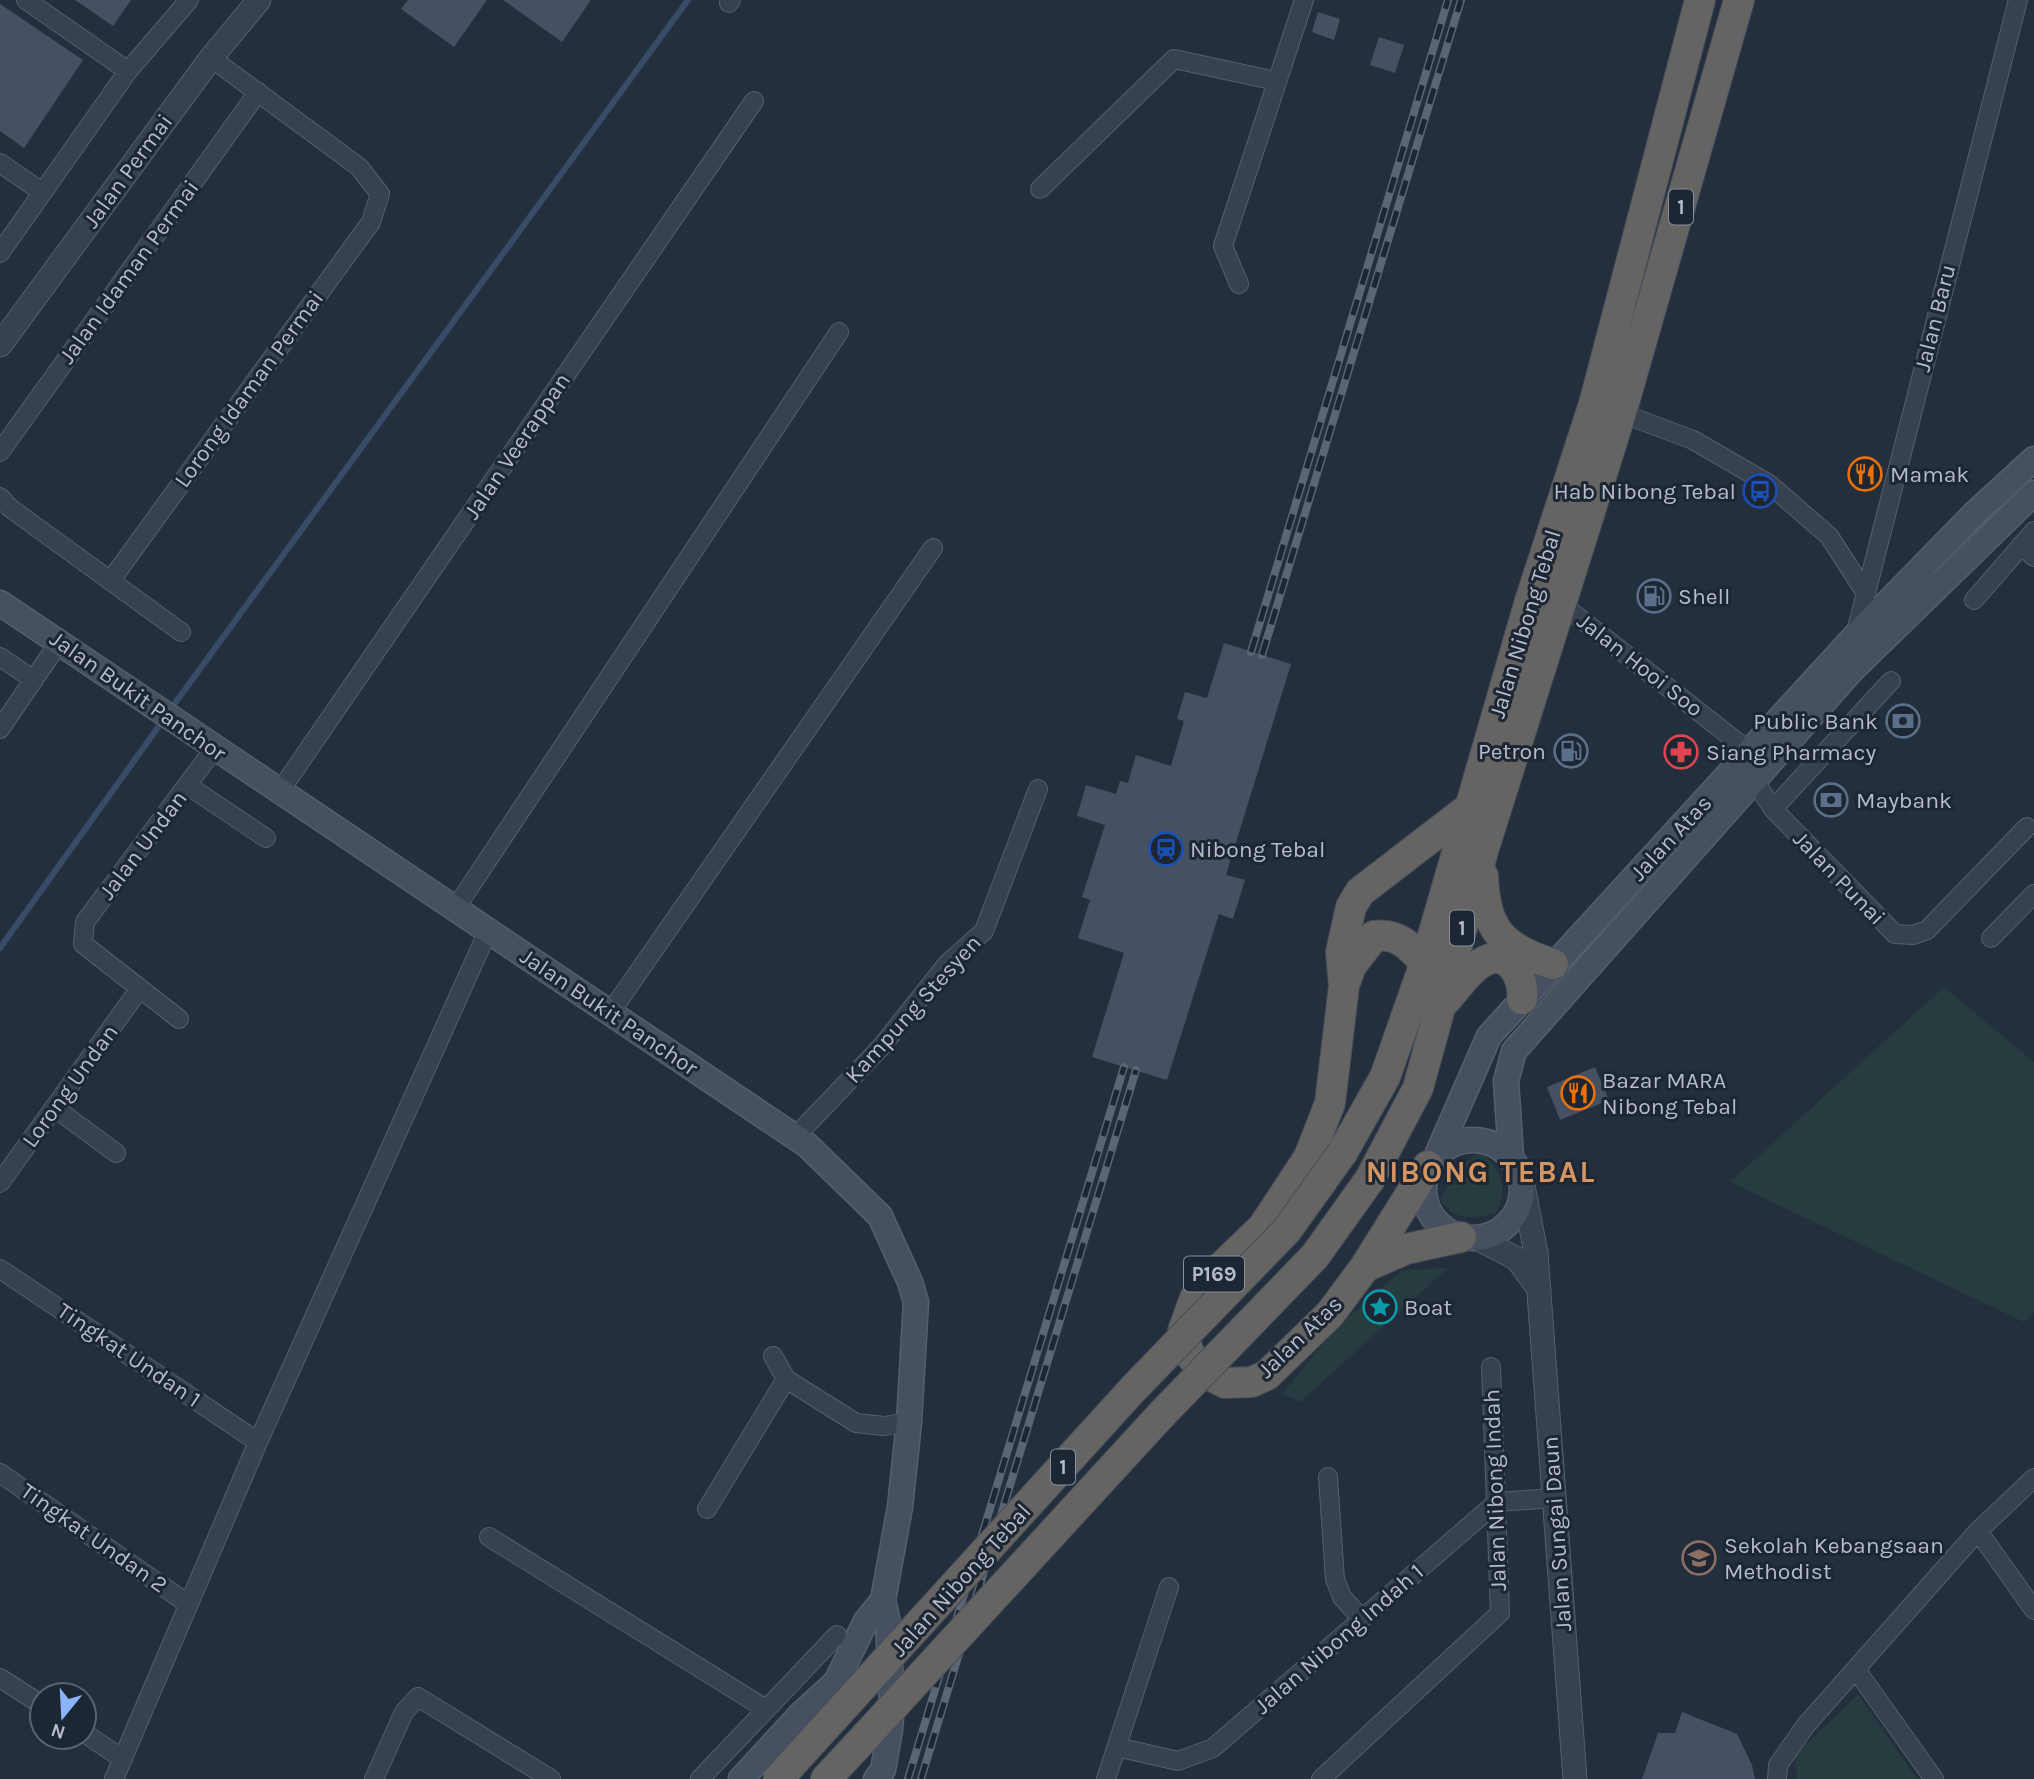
<svg xmlns="http://www.w3.org/2000/svg" width="2034" height="1779" viewBox="0 0 2034 1779" font-family="Karla,sans-serif">
  <rect width="100%" height="100%" fill="#242f3e"/>
  <path fill="#263c3f" d="M1944 987 2034 1062V1312L2024 1322 1730 1182Z
    M1481 1151C1500 1169 1510 1189 1496 1213 1473 1219 1453 1221 1440 1200L1455 1171Z
    M1448 1268 1300 1402 1282 1394 1337 1327 1402 1270Z
    M1858 1694 1917 1779H1797L1795 1755Z"/>
  <g fill="none" stroke-linecap="round" stroke-linejoin="round">
    <path stroke="#394c67" stroke-width="6" d="M170 710 688 0
      M0 948 164 719"/>
  </g>
  <path fill="#455162" d="M75 0H131L113 26Z
    M408 0H487L454 47 401 9Z
    M503 0H591L562 42Z
    M0 4 83 60 24 148 0 131Z
    M1318 12 1340 19 1334 40 1312 32Z
    M1379 37 1404 45 1395 73 1370 65Z
    M1224 643 1291 664 1226 875 1245 880 1233 919 1219 914 1167 1080 1092 1057 1124 953 1078 938 1090 900 1082 897 1105 825 1077 816 1086 785 1116 794 1120 781 1128 783 1136 755 1171 766 1184 721 1177 719 1185 692 1207 698Z
    M1595 1067 1609 1100 1560 1120 1547 1087Z
    M1682 1712 1737 1734 1752 1765 1755 1779H1642L1658 1733H1675Z"/>
  <g fill="none" stroke-linecap="round" stroke-linejoin="round">
    <defs>
      <path id="minor" d="M26 0 128 71
        M729 3 731 0
        M0 163 42 192
        M1040 189 1174 59 1276 81
        M0 253 128 71 189 0
        M1239 284 1223 246 1304 0
        M1621 413 1693 440 1769 484 1829 536 1865 592
        M0 452 258 92
        M0 497 10 508 181 632
        M2021 545 2034 557
        M111 580 371 222 380 194 359 167 211 58
        M1974 600 2034 531
        M1563 605 1750 752
        M1855 636 2018 0
        M0 657 34 680
        M0 729 60 641
        M1754 780 1773 809 1895 934 1913 935 1927 930 2027 827
        M187 785 266 838
        M280 791 754 101
        M1773 809 1891 681
        M455 909 839 332
        M1991 938 2034 894
        M610 1013 933 548
        M179 1019 83 944 85 922 214 749
        M55 1108 116 1153
        M795 1137 882 1046 947 964 984 931 1038 789
        M0 1183 140 988
        M0 1269 258 1442
        M773 1356 786 1379 856 1423 884 1426 909 1422
        M0 1473 188 1604
        M1328 1477 1335 1579 1342 1597 1361 1618
        M707 1509 786 1379
        M1978 1531 2034 1610
        M489 1537 766 1709
        M1857 1671 1934 1779
        M0 1678 42 1705
        M84 1733 123 1759
        M1117 1747 1178 1761 1213 1748 1497 1502 1554 1498
        M114 1779 258 1442 488 931
        M374 1779 404 1712 418 1697 551 1779
        M700 1779 837 1635
        M1106 1779 1169 1587
        M1321 1779 1500 1613 1491 1367
        M1777 1779 1778 1765 1806 1725 1978 1531 2034 1478"/>
      <path id="tertiary" d="M0 345 211 58 259 0
        M1523 1186 1536 1253 1575 1779
        M1477 1238 1517 1259 1539 1289"/>
      <path id="secondary" d="M0 603 807 1145 880 1216 910 1282 916 1302 909 1422 900 1507 883 1600 888 1623 892 1705 890 1730 883 1770 876 1779
        M1424 1189a49 49 0 1 1 98 0a49 49 0 1 1-98 0Z
        M1437 1155 1489 1036 1855 636 1974 514 2034 459
        M1511 1157 1506 1081 1514 1051 1852 670 2034 493
        M741 1779 801 1714 836 1682 866 1621 883 1600"/>
      <path id="trunk" d="M1483 876C1485 930 1502 948 1553 964
        M1346 980 1351 966 1374 936C1398 933 1410 946 1425 963
        M1443 1003C1455 991 1468 970 1483 962 1509 947 1525 979 1522 999
        M1342 1153 1385 1077 1425 963 1530 601 1594 404 1700 0
        M1428 1166 1365 1267 1330 1314 1267 1375 1252 1382 1225 1383 1208 1374 1189 1354 1183 1331 1195 1298 1211 1277 1263 1227 1309 1157 1330 1103 1344 986 1341 952 1351 907 1360 892 1473 805
        M1370 1179 1418 1088 1483 851 1621 413 1739 0
        M1365 1267 1406 1249 1461 1237
        M826 1779 866 1736"/>
    </defs>
    <use href="#minor" stroke="#565f6c" stroke-width="20"/>
    <use href="#tertiary" stroke="#565f6c" stroke-width="25"/>
    <use href="#secondary" stroke="#565f6c" stroke-width="27"/>
    <use href="#trunk" stroke="#434c59" stroke-width="32"/>
    <use href="#minor" stroke="#38414e" stroke-width="18"/>
    <use href="#tertiary" stroke="#38414e" stroke-width="23"/>
    <use href="#secondary" stroke="#465061" stroke-width="24"/>
    <use href="#trunk" stroke="#656462" stroke-width="30"/>
    <defs>
      <path id="rail" d="M1251 652 1448 0
        M1262 655 1461 0
        M908 1779 1124 1067
        M921 1779 1136 1070"/>
    </defs>
    <use href="#rail" stroke="#5a6575" stroke-width="8"/>
    <use href="#rail" stroke="#1d2633" stroke-width="5" stroke-dasharray="16" stroke-linecap="butt"/>
    <defs>
      <path id="trunk-bridge" d="M866 1736 1162 1414 1315 1256 1370 1179
        M778 1779 1134 1388 1287 1230 1342 1153"/>
    </defs>
    <use href="#trunk-bridge" stroke="#434c59" stroke-width="32" stroke-linecap="butt"/>
    <use href="#trunk-bridge" stroke="#656462" stroke-width="30"/>
  </g>
  <defs>
    <symbol id="restaurant-ring" viewBox="-11 -11 22 22"><circle r="9.5" fill="#1d2633" stroke="#e8710a" stroke-width="1.5"/><path d="M-5-6h1v4h1v-4h1v4h1v-4h1v5L-1.5 .5V6h-2V.5L-5-1ZM5-6V6H3V1.5H1.5Q1.5-4 5-6Z" fill="#e8710a"/></symbol>
    <symbol id="bus-ring" viewBox="-11 -11 22 22"><circle r="9.5" fill="#1d2633" stroke="#1a4fb4" stroke-width="1.5"/><path d="M-5-6H5V4H4V6H2V4H-2V6H-4V4H-5ZM-3.5-4V0h7V-4ZM-3.5 1.2v1.5H-2V1.2ZM2 1.2v1.5H3.5V1.2Z" fill="#1a4fb4"/></symbol>
    <symbol id="fuel-ring" viewBox="-11 -11 22 22"><circle r="9.5" fill="#1d2633" stroke="#5c6f8a" stroke-width="1.5"/><path d="M-5.5-6h7V0h2V4h1.3V-2.5L3-4.5l.8-.8L6-3V5H2.5V1h-1V6h-7ZM-4.2-4.7v3.2H.2V-4.7Z" fill="#5c6f8a"/></symbol>
    <symbol id="bank-ring" viewBox="-11 -11 22 22"><circle r="9.5" fill="#1d2633" stroke="#5c6f8a" stroke-width="1.5"/><path d="M-6-4H6V4H-6ZM0-2.3a2.3 2.3 0 1 0 0 4.6a2.3 2.3 0 1 0 0-4.6Z" fill="#5c6f8a"/></symbol>
    <symbol id="pharmacy-ring" viewBox="-11 -11 22 22"><circle r="9.5" fill="#1d2633" stroke="#e0444e" stroke-width="1.5"/><path d="M-2-6h4v4h4v4h-4v4h-4v-4h-4v-4h4Z" fill="#e0444e"/></symbol>
    <symbol id="station-ring" viewBox="-11 -11 22 22"><circle r="9.5" fill="#1d2633" stroke="#1a4fb4" stroke-width="1.5"/><path d="M-3-6H3Q5-6 5-4V2Q5 4 3 4L4.5 6H3L1.5 4h-3L-3 6H-4.5L-3 4Q-5 4-5 2V-4Q-5-6-3-6ZM-3.5-4v3h7v-3ZM-3.5 1v1.5H-2V1ZM2 1v1.5H3.5V1Z" fill="#1a4fb4"/></symbol>
    <symbol id="sight-ring" viewBox="-11 -11 22 22"><circle r="9.5" fill="#1d2633" stroke="#0f9aa8" stroke-width="1.5"/><path d="M0-6L1.8-2.2L6-1.7L2.9 1.2L3.7 5.4L0 3.3L-3.7 5.4L-2.9 1.2L-6-1.7L-1.8-2.2Z" fill="#0f9aa8"/></symbol>
    <symbol id="school-ring" viewBox="-11 -11 22 22"><circle r="9.5" fill="#1d2633" stroke="#8d6e63" stroke-width="1.5"/><path d="M0-5L7-2L0 1L-7-2ZM-4 1L0 2.5L4 1V4Q0 6-4 4Z" fill="#8d6e63"/></symbol>
  </defs>
  <g fill-rule="evenodd">
    <use href="#restaurant-ring" x="1846" y="455" width="38" height="38"/>
    <use href="#bus-ring" x="1741" y="472" width="38" height="38"/>
    <use href="#fuel-ring" x="1635" y="577" width="38" height="38"/>
    <use href="#bank-ring" x="1884" y="702" width="38" height="38"/>
    <use href="#fuel-ring" x="1552" y="732" width="38" height="38"/>
    <use href="#pharmacy-ring" x="1662" y="733" width="38" height="38"/>
    <use href="#bank-ring" x="1812" y="781" width="38" height="38"/>
    <use href="#station-ring" x="1147" y="830" width="38" height="38"/>
    <use href="#restaurant-ring" x="1559" y="1074" width="38" height="38"/>
    <use href="#sight-ring" x="1361" y="1288" width="38" height="38"/>
    <use href="#school-ring" x="1680" y="1539" width="38" height="38"/>
  </g>
  <g text-anchor="middle" dominant-baseline="central" stroke-width="6" stroke-linejoin="round" paint-order="stroke">
    <g fill="#1d2633" stroke="#878f9c" stroke-width="2">
      <rect x="1669" y="189.5" width="24" height="35" rx="5"/>
      <rect x="1450" y="910.5" width="24" height="35" rx="5"/>
      <rect x="1184" y="1256.5" width="60" height="35" rx="5"/>
      <rect x="1051" y="1449.5" width="24" height="35" rx="5"/>
    </g>
    <g font-size="21" font-weight="bold" fill="#b4bcc9">
      <text x="1681" y="207">1</text>
      <text x="1462" y="928">1</text>
      <text x="1214" y="1274">P169</text>
      <text x="1063" y="1467">1</text>
    </g>
    <g font-size="23" fill="#b4bcc9" stroke="#1d2633">
      <text transform="translate(128 171) rotate(-54)">Jalan Permai</text>
      <text transform="translate(129 272) rotate(-54)">Jalan Idaman Permai</text>
      <text transform="translate(1935 318) rotate(-76)">Jalan Baru</text>
      <text transform="translate(249 389) rotate(-54)">Lorong Idaman Permai</text>
      <text transform="translate(517 446) rotate(-56)">Jalan Veerappan</text>
      <text transform="translate(1525 624) rotate(-73)">Jalan Nibong Tebal</text>
      <text transform="translate(1640 665) rotate(38)">Jalan Hooi Soo</text>
      <text transform="translate(138 696) rotate(35)">Jalan Bukit Panchor</text>
      <text transform="translate(1671 838) rotate(-47)">Jalan Atas</text>
      <text transform="translate(143 845) rotate(-53)">Jalan Undan</text>
      <text transform="translate(1839 878) rotate(46)">Jalan Punai</text>
      <text transform="translate(913 1009) rotate(-48)">Kampung Stesyen</text>
      <text transform="translate(609 1012) rotate(34)">Jalan Bukit Panchor</text>
      <text transform="translate(70 1086) rotate(-54)">Lorong Undan</text>
      <text transform="translate(1300 1337) rotate(-44)">Jalan Atas</text>
      <text transform="translate(129 1355) rotate(34)">Tingkat Undan 1</text>
      <text transform="translate(1495 1490) rotate(-92)">Jalan Nibong Indah</text>
      <text transform="translate(1557 1534) rotate(-94)">Jalan Sungai Daun</text>
      <text transform="translate(94 1538) rotate(35)">Tingkat Undan 2</text>
      <text transform="translate(961 1580) rotate(-48)">Jalan Nibong Tebal</text>
      <text transform="translate(1339 1639) rotate(-41)">Jalan Nibong Indah 1</text>
    </g>
    <g font-size="23" fill="#b4bcc9" stroke="#1d2633" text-anchor="start">
      <text x="1890" y="474">Mamak</text>
      <text x="1736" y="491" text-anchor="end">Hab Nibong Tebal</text>
      <text x="1678" y="596">Shell</text>
      <text x="1878" y="721" text-anchor="end">Public Bank</text>
      <text x="1546" y="751" text-anchor="end">Petron</text>
      <text x="1706" y="752">Siang Pharmacy</text>
      <text x="1856" y="800">Maybank</text>
      <text x="1190" y="849">Nibong Tebal</text>
      <text x="1602" y="1080">Bazar MARA<tspan x="1602" dy="26">Nibong Tebal</tspan></text>
      <text x="1404" y="1307">Boat</text>
      <text x="1724" y="1545">Sekolah Kebangsaan<tspan x="1724" dy="26">Methodist</tspan></text>
    </g>
    <g font-size="30" font-weight="bold" letter-spacing="2" fill="#d59563" stroke="#1d2633">
      <text x="1481" y="1172">NIBONG TEBAL</text>
    </g>
  </g>
  <g transform="translate(63 1716) rotate(198)"><circle r="33" fill="#1d2633" stroke="#59626f" stroke-width="2"/>
  <path d="M0-5L12 26L0 18L-12 26Z" fill="#8ab4f8"/>
  <text y="-10" font-size="19" font-weight="bold" text-anchor="middle" fill="#b4bcc9">N</text>
  </g>
</svg>
